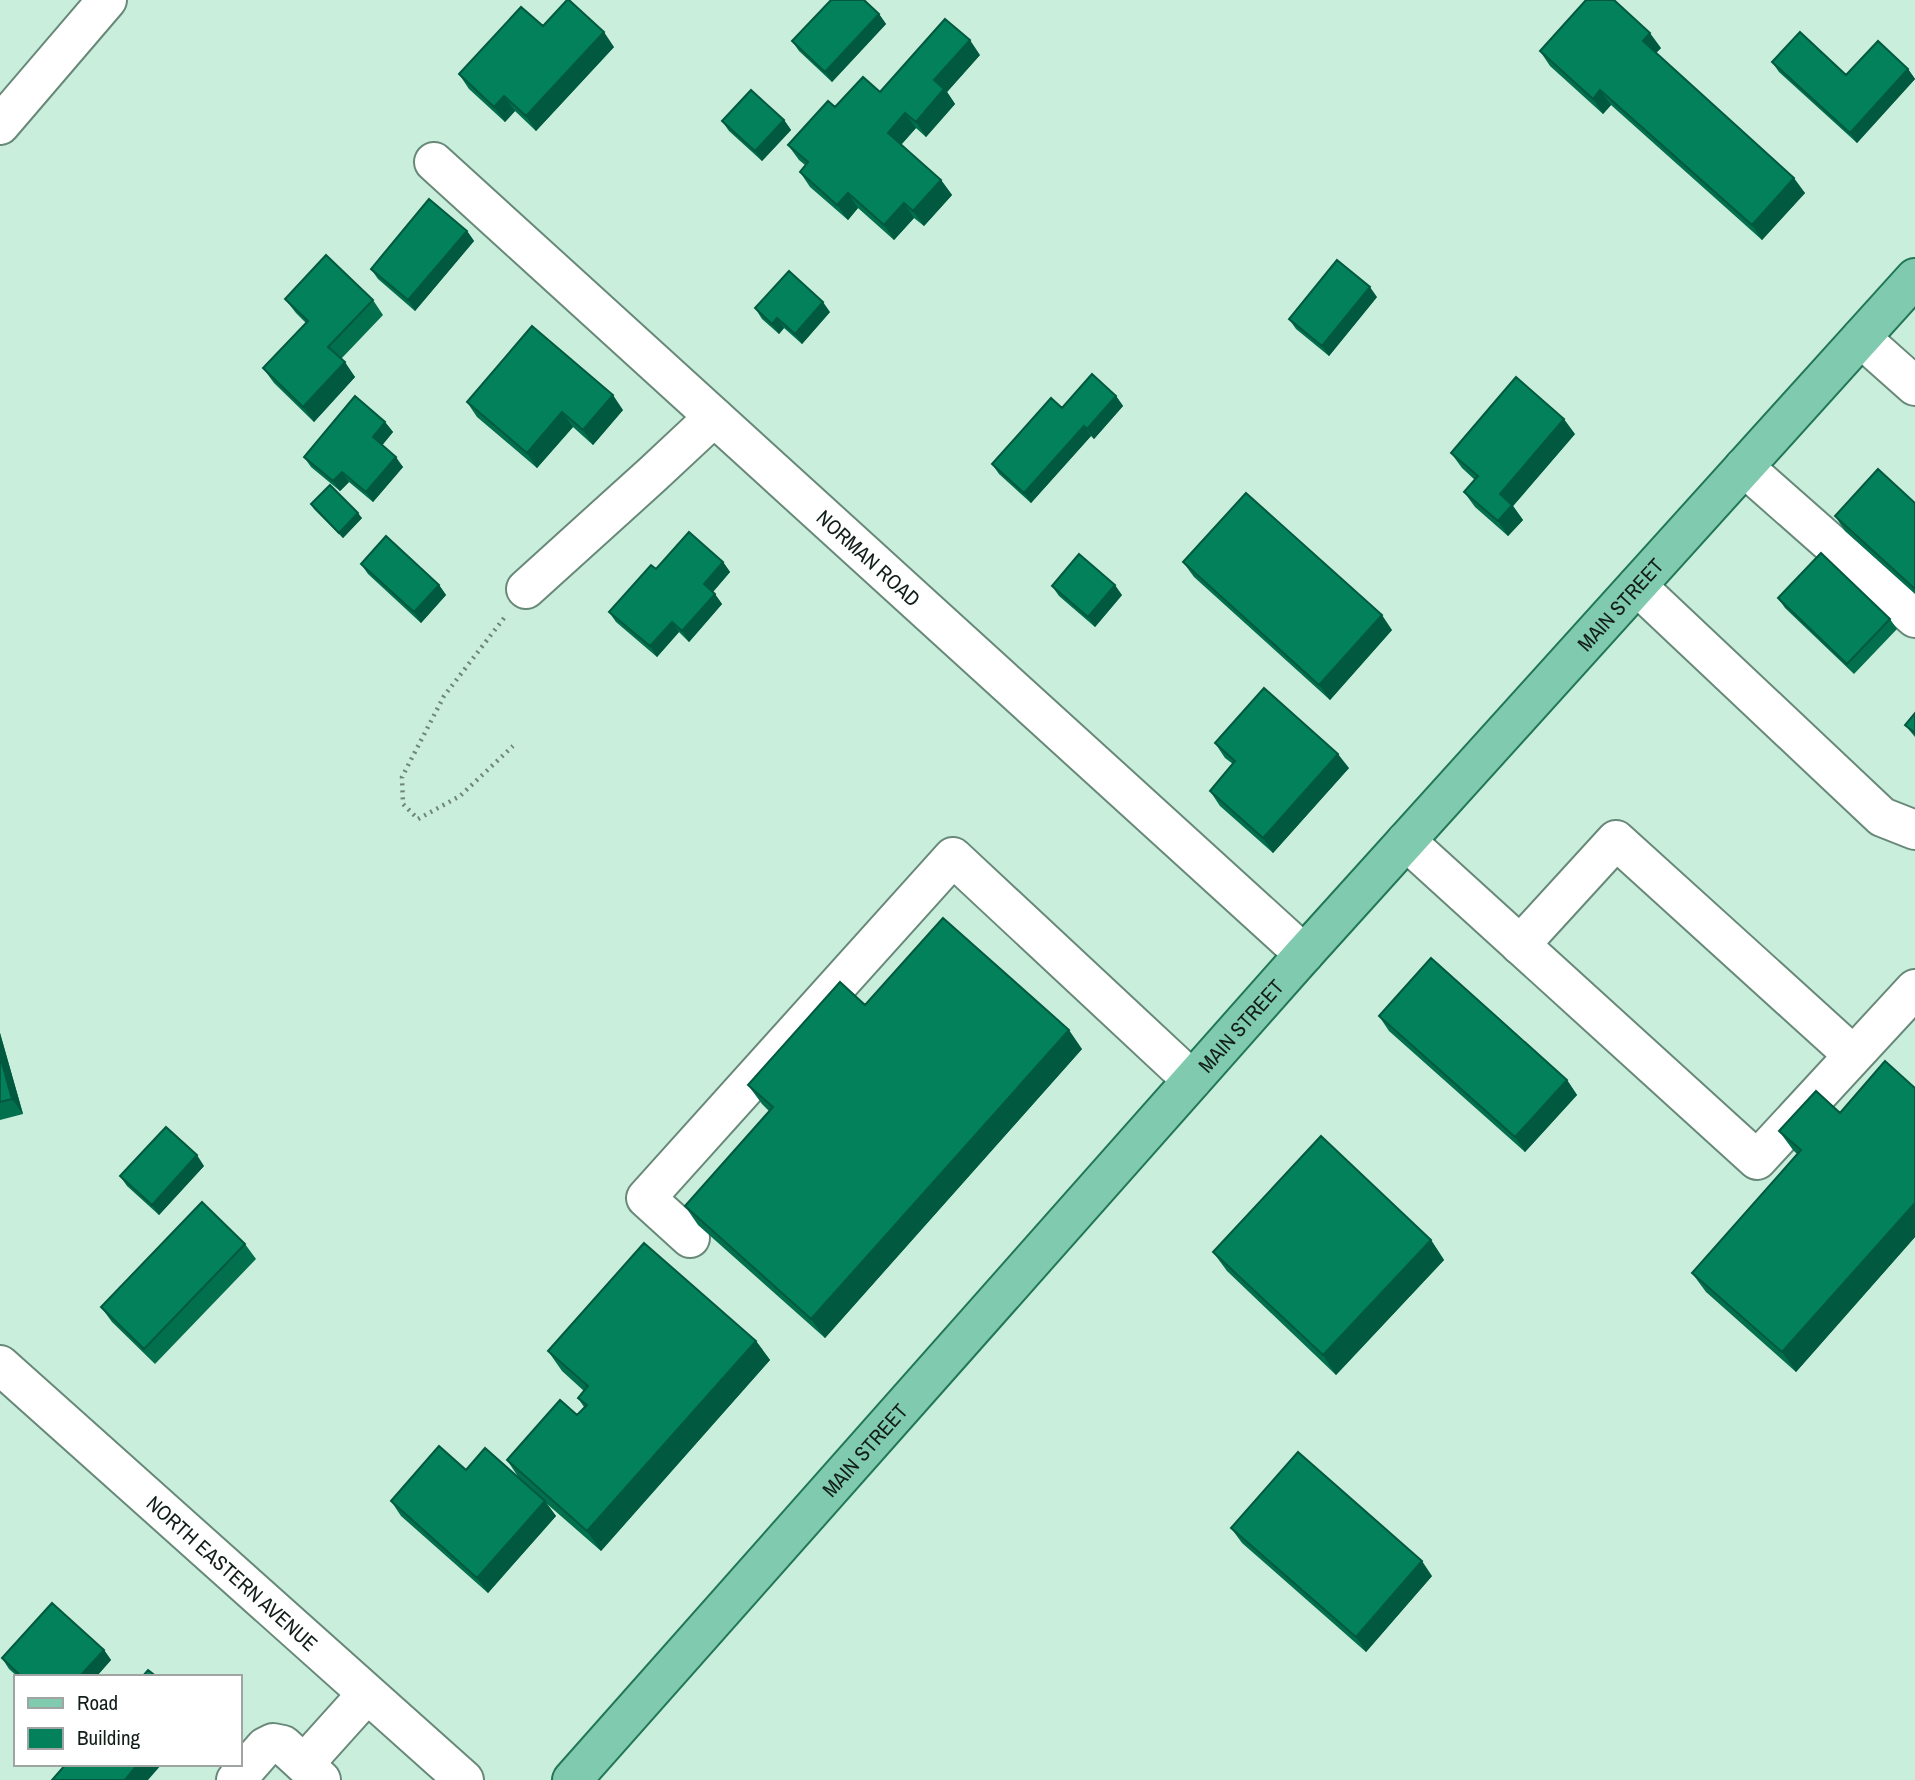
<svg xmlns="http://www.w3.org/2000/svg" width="1915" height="1780" viewBox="0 0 1915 1780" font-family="'Archivo Narrow',sans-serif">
  <rect width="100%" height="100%" fill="#caeedc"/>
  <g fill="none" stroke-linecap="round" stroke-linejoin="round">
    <defs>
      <g id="minor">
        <path d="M0 125 107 0"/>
        <path id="s1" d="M434 162 1304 954"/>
        <path d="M1861 338 1915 386"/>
        <path d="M1744 467 1915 618"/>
        <path d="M1637 586 1882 817 1915 830"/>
        <path d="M526 589 653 474 714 417"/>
        <path d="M1406 841 1757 1160 1915 989"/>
        <path d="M1520 945 1616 840 1853 1055"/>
        <path d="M690 1238 646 1198 953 857 1192 1080"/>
        <path id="s2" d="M0 1365 464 1780"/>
        <path d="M304 1764 367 1694"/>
        <path d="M236 1780 265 1747 273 1743 283 1745 321 1780"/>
      </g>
      <g id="major">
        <path id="s3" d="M572 1780 1304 954 1915 278"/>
      </g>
    </defs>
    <use href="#minor" stroke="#688979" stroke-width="42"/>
    <use href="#major" stroke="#227758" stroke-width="42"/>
    <path stroke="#6d867a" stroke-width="4.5" stroke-dasharray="2 5" stroke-linecap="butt" d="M504 618 444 696 402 777 403 804 418 819 460 796 513 746"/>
    <use href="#minor" stroke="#fff" stroke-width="38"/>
    <use href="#major" stroke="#80caaf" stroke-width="38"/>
  </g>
  <path fill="#026f4d" d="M879 14 886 24 832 82 799 51 792 41Z
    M543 26 614 47 536 131 515 111 505 122 469 89 459 74Z
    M1661 48 1656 53 1805 193 1762 240 1611 105 1603 114 1550 66 1540 51Z
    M980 55 947 92 955 104 926 137 916 128 901 145 941 180 952 195 924 226 914 218 894 240 858 208 848 220 810 187 800 172 805 165 799 160 788 145 835 107Z
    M1772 62 1846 75 1908 69 1915 79 1857 143 1779 72Z
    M784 120 791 130 762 161 729 131 722 121Z
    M467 231 474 241 415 311 378 279 371 269Z
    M1377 297 1329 356 1296 329 1289 319Z
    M285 299 373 300 383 315 341 359 355 377 314 422 274 383 263 368 306 323 296 313Z
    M755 308 830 312 802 344 784 328 779 334 762 319Z
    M1116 396 1123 406 1094 439 1091 436 1031 503 999 474 992 464 1062 408Z
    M467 402 623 410 593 445 573 427 537 468 477 417Z
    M385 422 393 432 382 445 403 467 373 502 349 482 340 491 311 467 304 457Z
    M1575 434 1513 506 1523 520 1508 536 1475 507 1464 492 1475 480 1462 468 1451 453Z
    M1915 503V594L1845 531 1835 516Z
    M311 504 362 518 343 538 314 509Z
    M723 562 730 572 713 592 722 604 689 642 679 632 657 657 616 622 609 612 656 569Z
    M1183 562 1392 630 1330 700 1194 577Z
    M361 564 439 585 446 595 421 623 368 574Z
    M1052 586 1122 595 1095 627 1059 596Z
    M1778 598 1890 619 1897 629 1854 674 1785 608Z
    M1915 713V737L1905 725Z
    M1215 743 1349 768 1273 853 1220 806 1210 791 1233 764 1225 758Z
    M865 1005 1082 1049 825 1338 698 1225 685 1206 769 1111 762 1104 748 1085Z
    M1379 1016 1567 1080 1577 1095 1525 1152 1389 1031Z
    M0 1033 23 1114 0 1120Z
    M1915 1088V1237L1796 1372 1706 1292 1692 1273 1797 1154 1793 1150 1779 1131Z
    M204 1166 159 1215 127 1186 120 1176Z
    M1431 1240 1444 1260 1336 1375 1227 1271 1213 1252Z
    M245 1244 256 1259 155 1364 112 1322 101 1307Z
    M756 1341 770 1360 601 1551 546 1503 556 1516 488 1593 401 1516 391 1501 466 1470 519 1478 507 1460 577 1415 584 1407 578 1398 584 1391 562 1371 548 1351Z
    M1231 1528 1432 1576 1366 1652 1242 1543Z
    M104 1650 111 1660 96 1677H18L9 1669 2 1658Z"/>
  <path fill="#015a3f" d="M879 14 886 24 832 82 825 72Z
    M604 32 614 47 536 131 526 116Z
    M1650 33 1661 48 1653 56 1643 41Z
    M970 40 980 55 947 92 955 104 926 137 916 122 934 80Z
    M1908 69 1915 79 1857 143 1850 133Z
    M1600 90 1611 105 1603 114 1593 99Z
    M504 96 515 111 505 122 494 107Z
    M905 113 916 128 898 148 888 133Z
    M784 120 791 130 762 161 755 151Z
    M1794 178 1805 193 1762 240 1752 225Z
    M941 180 952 195 924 226 913 211Z
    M848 193 858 208 848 220 837 205Z
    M904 203 914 218 894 240 884 225Z
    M467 231 474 241 415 311 408 300Z
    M1370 287 1377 297 1329 356 1322 346Z
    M823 302 830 312 802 344 795 334Z
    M777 318 784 328 779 334 772 324Z
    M345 362 355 377 314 422 303 407Z
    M613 395 623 410 593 445 583 430Z
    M1116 396 1123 406 1094 439 1087 429Z
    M562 412 573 427 537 468 527 453Z
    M1564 419 1575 434 1513 506 1523 520 1508 536 1498 521 1500 494Z
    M385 422 393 432 380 448 373 437Z
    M1084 426 1091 436 1031 503 1024 493Z
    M396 457 403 467 373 502 366 492Z
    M342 472 349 482 340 491 333 481Z
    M358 513 362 518 343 538 339 533Z
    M723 562 730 572 711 594 704 584Z
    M439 585 446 595 421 623 414 612Z
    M1115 585 1122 595 1095 627 1088 617Z
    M715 594 722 604 689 642 682 631Z
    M1382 615 1392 630 1330 700 1319 685Z
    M672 622 679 632 657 657 650 646Z
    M1338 754 1349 768 1273 853 1263 838Z
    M1069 1030 1082 1049 825 1338 811 1319Z
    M0 1033 23 1114 12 1099 0 1056Z
    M1567 1080 1577 1095 1525 1152 1515 1137Z
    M197 1155 204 1166 159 1215 152 1205Z
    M1915 1203V1237L1796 1372 1782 1352Z
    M1431 1240 1444 1260 1336 1375 1323 1355Z
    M756 1341 770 1360 601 1551 587 1531Z
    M545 1501 556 1516 488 1593 477 1578Z
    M1422 1561 1432 1576 1366 1652 1356 1637Z
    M104 1650 111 1660 96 1677H79Z
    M138 1764H162L148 1780H125Z"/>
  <path fill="#02815a" stroke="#015a3f" stroke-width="2" d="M567 0H569L604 32 526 116 504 96 494 107 459 74 521 7 543 26Z
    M831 0H864L879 14 825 72 792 41Z
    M1586 0H1614L1650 33 1643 41 1794 178 1752 225 1600 90 1593 99 1540 51Z
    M945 19 970 40 934 80 944 89 916 122 905 113 888 133 941 180 913 211 904 203 884 225 848 193 837 205 800 172 808 162 788 145 828 101 835 107 863 77 880 92Z
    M1800 32 1846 75 1878 41 1908 69 1850 133 1772 62Z
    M751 90 784 120 755 151 722 121Z
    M429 199 467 231 408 300 371 269Z
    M326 255 373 300 328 347 345 362 303 407 263 368 308 321 285 299Z
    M1337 260 1370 287 1322 346 1289 319Z
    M789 271 823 302 795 334 777 318 772 324 755 308Z
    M532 326 613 395 583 430 562 412 527 453 467 402Z
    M1092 374 1116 396 1087 429 1084 426 1024 493 992 464 1051 398 1062 408Z
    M1516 377 1564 419 1500 494 1512 505 1498 521 1464 492 1478 476 1451 453Z
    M355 396 385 422 373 437 396 457 366 492 342 472 333 481 304 457Z
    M1878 469 1915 503V589L1835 516Z
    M330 485 358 513 339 533 311 504Z
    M1246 493 1382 615 1319 685 1183 562Z
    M689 532 723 562 704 584 715 594 682 631 672 622 650 646 609 612 651 565 656 569Z
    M386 536 439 585 414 612 361 564Z
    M1821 553 1890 619 1847 664 1778 598Z
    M1079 554 1115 585 1088 617 1052 586Z
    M1264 688 1338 754 1263 838 1210 791 1235 761 1215 743Z
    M1915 713V733L1905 725Z
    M943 918 1069 1030 811 1319 685 1206 773 1107 748 1085 840 982 865 1005Z
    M1431 958 1567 1080 1515 1137 1379 1016Z
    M0 1056 12 1099 0 1102Z
    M1885 1061 1915 1088V1203L1782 1352 1692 1273 1801 1150 1779 1131 1816 1091 1840 1113Z
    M166 1127 197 1155 152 1205 120 1176Z
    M1321 1136 1431 1240 1323 1355 1213 1252Z
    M202 1202 245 1244 144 1349 101 1307Z
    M644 1243 756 1341 587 1531 507 1460 560 1400 577 1415 587 1405 578 1398 588 1386 548 1351Z
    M439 1446 466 1470 485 1448 545 1501 477 1578 391 1501Z
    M1298 1452 1422 1561 1356 1637 1231 1528Z
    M52 1603 104 1650 79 1677H22L2 1658Z
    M148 1670 157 1677H142Z
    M66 1764H138L125 1780H52Z"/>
  <g text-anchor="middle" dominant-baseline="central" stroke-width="6" stroke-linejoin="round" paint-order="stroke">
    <g font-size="21" fill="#121f19" stroke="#fff">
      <text stroke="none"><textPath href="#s1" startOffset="588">NORMAN ROAD</textPath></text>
      <text stroke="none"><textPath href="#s3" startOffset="1575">MAIN STREET</textPath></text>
      <text stroke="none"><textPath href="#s3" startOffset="1008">MAIN STREET</textPath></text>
      <text stroke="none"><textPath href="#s3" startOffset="441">MAIN STREET</textPath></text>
      <text stroke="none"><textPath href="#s2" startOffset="312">NORTH EASTERN AVENUE</textPath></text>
    </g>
  </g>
  <rect x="14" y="1675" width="228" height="91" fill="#ffffff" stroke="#a0a5a3" stroke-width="2"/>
  <rect x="28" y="1698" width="35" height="10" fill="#80caaf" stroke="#a0a5a3" stroke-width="2"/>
  <text x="77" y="1710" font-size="21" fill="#121f19">Road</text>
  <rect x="28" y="1728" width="35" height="21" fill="#02815a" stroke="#a0a5a3" stroke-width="2"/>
  <text x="77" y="1745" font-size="21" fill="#121f19">Building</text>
</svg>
